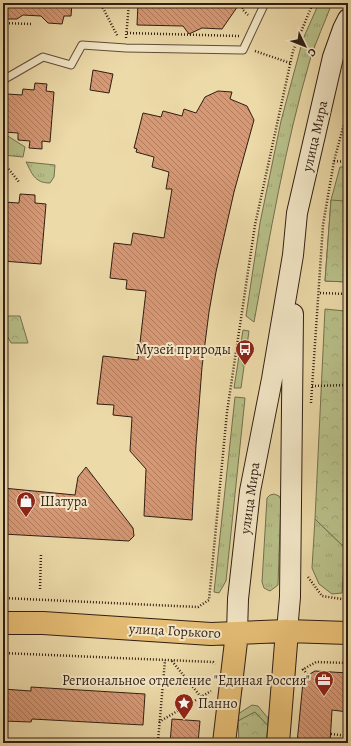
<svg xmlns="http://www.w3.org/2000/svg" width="351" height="746" viewBox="0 0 351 746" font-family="Alegreya,serif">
  <defs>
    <pattern id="grass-tufts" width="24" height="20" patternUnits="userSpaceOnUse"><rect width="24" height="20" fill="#b8c089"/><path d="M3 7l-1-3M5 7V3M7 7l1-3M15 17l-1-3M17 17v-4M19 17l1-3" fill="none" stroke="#9ea575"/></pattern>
    <pattern id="forest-crowns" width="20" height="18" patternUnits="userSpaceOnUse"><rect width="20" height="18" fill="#b8c089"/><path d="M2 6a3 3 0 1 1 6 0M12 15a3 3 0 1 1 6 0" fill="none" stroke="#9ea575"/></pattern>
    <pattern id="building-back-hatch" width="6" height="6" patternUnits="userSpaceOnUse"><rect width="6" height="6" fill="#d79874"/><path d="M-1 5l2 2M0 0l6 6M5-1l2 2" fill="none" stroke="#af7b5e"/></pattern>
  </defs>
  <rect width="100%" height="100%" fill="#eddaa9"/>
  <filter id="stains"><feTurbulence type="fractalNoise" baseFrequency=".005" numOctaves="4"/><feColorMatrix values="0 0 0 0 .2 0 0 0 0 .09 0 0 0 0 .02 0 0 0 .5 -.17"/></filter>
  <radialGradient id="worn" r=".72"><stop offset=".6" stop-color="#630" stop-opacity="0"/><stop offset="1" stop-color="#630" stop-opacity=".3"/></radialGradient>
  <path fill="url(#grass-tufts)" stroke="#746f4e" d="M319 3H332C325 22 316 41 310 60 285 146 270 235 254 322L246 316 260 223 281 121 303 39Z
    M3 133 25 147 23 157 3 155Z
    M26 162 55 165 54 177 50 183C34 183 32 173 26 162Z
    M340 167H348V282L325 281 331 200Z
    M243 330 249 331 241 388H234Z
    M235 397 245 398 226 581 219 593 214 592Z
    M274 494 279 496 281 500 278 585 270 591 264 588 262 582 267 498 270 495Z
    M315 519 345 548 342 593 332 594 319 584 312 568Z
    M252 705 258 706 268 718V726L255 712 238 721V714Z"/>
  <path fill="url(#forest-crowns)" stroke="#746f4e" d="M331 200 344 201 348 204V282L325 281Z
    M325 309 345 311V331L348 336V509L345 548 315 519Z
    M3 316H20L28 343H11L3 328Z
    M255 712 268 726 266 743H239L238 721Z"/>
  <path fill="url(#building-back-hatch)" stroke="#301e13" d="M3 3H72L71 16H64L62 24 48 23 41 16 23 15 17 19H7L4 12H3Z
    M138 3H240L222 29 202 28 189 34 183 26 137 25Z
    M93 70 113 74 109 93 90 90Z
    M35 83 47 84 46 91 54 92 50 142 42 141V149L29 148 30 141 18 140V133L4 132 5 124H3V102H7V94L22 95 23 89 34 90Z
    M218 91 232 92 230 99 247 106 254 120 234 192 216 272 209 312 202 367 196 445 192 520 144 516 146 469 130 451 132 417 113 415 114 405 97 404 103 356 138 360 146 291 126 289 127 280 110 278 114 243 131 245 133 233 164 238 172 189H166L169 172 152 167 154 157 136 152 137 149 134 148 143 113 161 117 163 111 182 116 184 109 196 113 205 97Z
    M20 194 35 195V203L46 204 41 264 3 261V202L19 203Z
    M86 467 133 528 134 536 129 541 3 534V488L75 495 78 477Z
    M315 671 348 673V712L332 710 330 743H297L303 682 308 675Z
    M31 687 145 694 143 725 32 719 31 722 3 721V689L31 691Z
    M172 719 200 721 198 743H170Z"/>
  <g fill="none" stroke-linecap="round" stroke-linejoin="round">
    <defs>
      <path id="service" d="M3 80 43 57 71 65 82 45 126 48 243 50 265 3"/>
      <path id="secondary" d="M287 631 290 597 293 314
        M237 633 238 599 250 491 272 379 293 255 297 213 333 57 343 29 348 19"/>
      <path id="primary" d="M3 623H43L211 634 287 631 348 633
        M224 743 237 633
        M278 743 287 631"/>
    </defs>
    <use href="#service" stroke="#5f4d38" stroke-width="9"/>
    <use href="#secondary" stroke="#301e13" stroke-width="22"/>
    <use href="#primary" stroke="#301e13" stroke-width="24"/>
    <path stroke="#301e13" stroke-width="2.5" stroke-dasharray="1 2" stroke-linecap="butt" d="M99 3 104 10 118 37
      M246 3 242 9 248 15
      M3 23 31 24
      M127 33 239 36
      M126 38 129 3
      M255 51 290 63
      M334 161 348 162
      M3 162 19 182
      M320 293 348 294
      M312 386 348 385
      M311 403 323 225 334 161 348 109
      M308 577 322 596 348 600
      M40 589 41 553
      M3 598 198 607 209 600 227 412 255 225 293 51 313 3
      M3 653 213 662 215 664
      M172 661 209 707
      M303 669 308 675
      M302 670 316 662 348 663
      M159 722 211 691
      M331 734 348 736
      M158 741 165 660"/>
    <use href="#service" stroke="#f3e7c7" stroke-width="7"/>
    <use href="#secondary" stroke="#f3e7c7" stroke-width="20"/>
    <use href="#primary" stroke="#e6bd74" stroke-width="22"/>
  </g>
  <defs>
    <symbol id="bus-pin" viewBox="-11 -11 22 30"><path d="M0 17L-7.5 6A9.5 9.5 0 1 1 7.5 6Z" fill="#8f2418" stroke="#f3e7c7"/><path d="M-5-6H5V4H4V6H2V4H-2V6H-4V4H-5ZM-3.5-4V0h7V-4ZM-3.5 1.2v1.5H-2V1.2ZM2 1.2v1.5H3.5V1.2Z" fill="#fff"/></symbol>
    <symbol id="shop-pin" viewBox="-11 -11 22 30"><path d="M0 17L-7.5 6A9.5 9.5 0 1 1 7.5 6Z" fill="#8f2418" stroke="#f3e7c7"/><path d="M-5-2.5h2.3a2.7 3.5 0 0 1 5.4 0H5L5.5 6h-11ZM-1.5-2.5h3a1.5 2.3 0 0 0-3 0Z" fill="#fff"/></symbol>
    <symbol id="office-pin" viewBox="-11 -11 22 30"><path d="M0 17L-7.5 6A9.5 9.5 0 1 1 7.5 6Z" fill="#8f2418" stroke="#f3e7c7"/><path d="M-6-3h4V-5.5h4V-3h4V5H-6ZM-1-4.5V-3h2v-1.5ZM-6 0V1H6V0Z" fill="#fff"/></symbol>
    <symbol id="sight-pin" viewBox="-11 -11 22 30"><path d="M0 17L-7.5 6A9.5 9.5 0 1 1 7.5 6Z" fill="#8f2418" stroke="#f3e7c7"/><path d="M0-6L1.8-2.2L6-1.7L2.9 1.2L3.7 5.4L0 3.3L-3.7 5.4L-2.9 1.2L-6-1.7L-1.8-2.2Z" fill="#fff"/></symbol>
  </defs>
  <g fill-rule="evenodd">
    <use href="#bus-pin" x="234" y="338" width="22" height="30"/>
    <use href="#shop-pin" x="15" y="490" width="22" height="30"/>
    <use href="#office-pin" x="313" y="669" width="22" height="30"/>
    <use href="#sight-pin" x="173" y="692" width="22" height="30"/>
  </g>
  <g text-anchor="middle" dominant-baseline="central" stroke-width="4" stroke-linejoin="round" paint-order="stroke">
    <g font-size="14" fill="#301e13" stroke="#f3e7c7">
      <text transform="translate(315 136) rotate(-77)">улица Мира</text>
      <text transform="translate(250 498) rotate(-82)">улица Мира</text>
      <text transform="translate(175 631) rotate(3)">улица Горького</text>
    </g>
    <g font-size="14" fill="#301e13" stroke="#f3e7c7" text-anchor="end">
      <text x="231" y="349">Музей природы</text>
      <text x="40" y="501" text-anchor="start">Шатура</text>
      <text x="310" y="680">Региональное отделение "Единая Россия"</text>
      <text x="198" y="703" text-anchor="start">Панно</text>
    </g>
  </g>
  <rect width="351" height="746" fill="none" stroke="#eddaa9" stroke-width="16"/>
  <rect x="4" y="4" width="343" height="738" fill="none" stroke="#301e13" stroke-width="2"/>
  <rect x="8" y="8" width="335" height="730" fill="none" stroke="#301e13"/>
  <g transform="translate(305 46) rotate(133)" stroke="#f3e7c7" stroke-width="3" paint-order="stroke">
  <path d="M0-3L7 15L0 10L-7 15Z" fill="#301e13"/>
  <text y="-6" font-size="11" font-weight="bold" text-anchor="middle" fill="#301e13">С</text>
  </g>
  <rect width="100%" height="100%" filter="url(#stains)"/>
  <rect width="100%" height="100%" fill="url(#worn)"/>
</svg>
